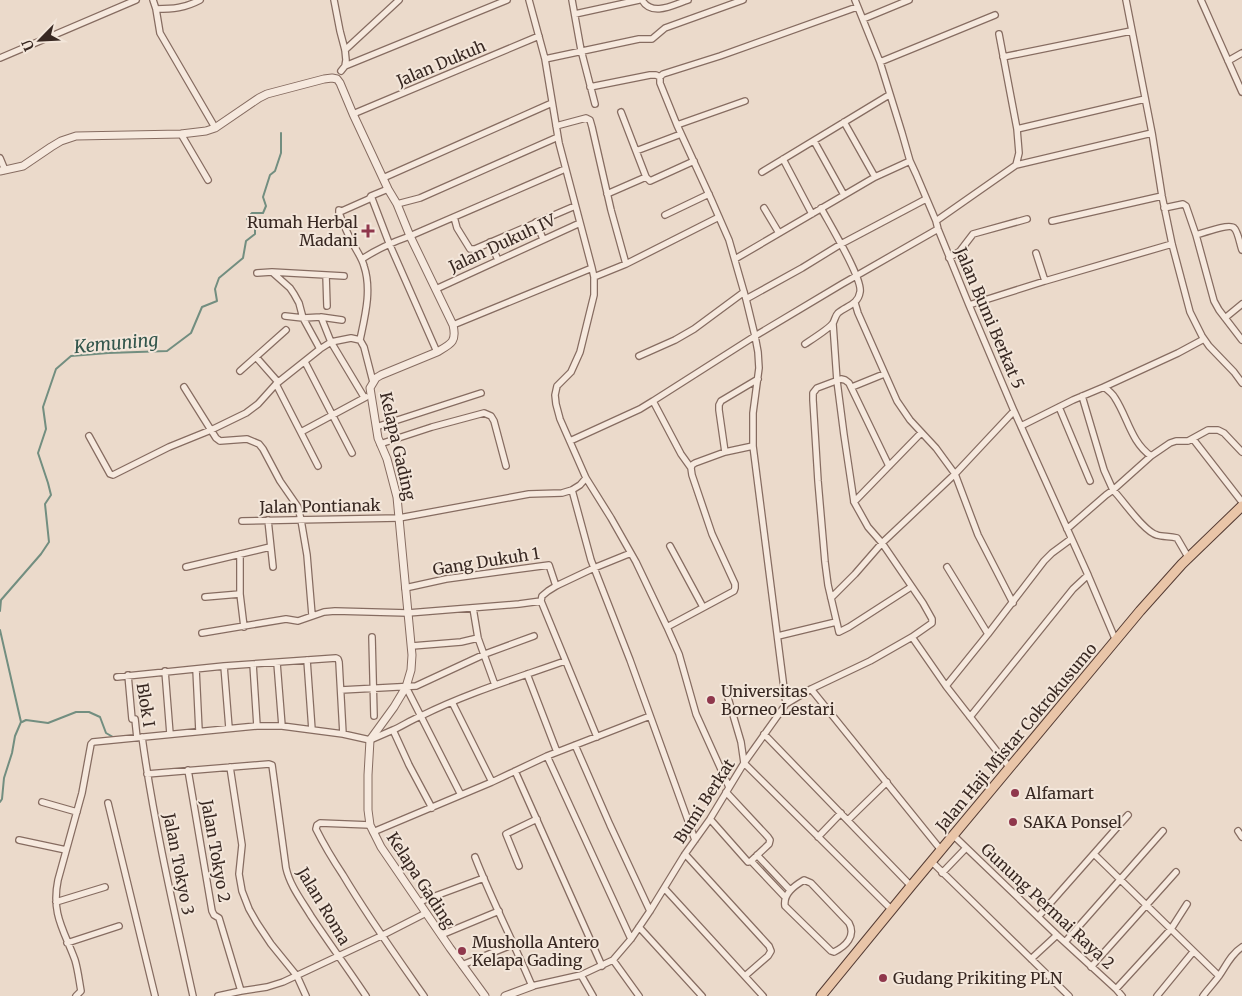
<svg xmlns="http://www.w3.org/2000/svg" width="1242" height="996" viewBox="0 0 1242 996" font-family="Merriweather,serif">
  <rect width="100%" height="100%" fill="#ebdacb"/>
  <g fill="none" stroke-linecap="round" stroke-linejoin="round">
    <path stroke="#728e80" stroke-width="2" d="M0 611 1 600 41 554 49 542 45 504 51 495 48 483 38 453 46 429 43 407 56 369 71 356 108 353 167 351 191 333 202 307 217 301 215 289 219 278 243 258 246 241 255 234V227L247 219 252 213H263L266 206 263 197 270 175 275 171 281 153V133
      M0 630 21 722 15 736 12 753 4 778 2 799 0 802
      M22 722 26 720 48 723 76 712H89L100 717 106 733 113 737"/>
    <defs>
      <path id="minor" d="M153 0 156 9 160 33 213 124
        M334 0 340 31 345 50 346 60 345 66 341 71
        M572 0 581 50 595 104
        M642 0C652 17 673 5 688 0
        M855 0 880 62 902 133 910 161 916 174 936 221 938 229 969 305 1014 411 1088 575 1116 641
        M1126 0 1152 133 1162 196 1172 244 1190 312 1202 336 1209 346 1234 372 1242 383
        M1201 0 1242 92
        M156 9C173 9 185 8 200 0
        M575 14 639 0
        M863 19 909 0
        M345 50 399 0
        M1003 57 1131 31
        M0 58 136 0
        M545 59 639 39H652L665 28 743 0
        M1228 61 1242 53
        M880 62 995 15
        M345 66 507 0
        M660 77 663 74 720 56 857 7
        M590 87 650 75H656L660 77V83L677 125 711 199 729 240 746 299 755 336 758 352 759 368 753 413V446L786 704
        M621 112 646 177
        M353 114 539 36
        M844 122 875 177
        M677 125 745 101
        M556 126 586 118 590 120 592 127 611 210 626 264
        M1017 129 1145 99
        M181 134 208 180
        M814 141 844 195
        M636 151 681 134
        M0 158 5 170
        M783 159 812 214
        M1016 165 1152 133
        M762 172 889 95
        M383 178 552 103
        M607 194 646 177 650 181 694 161
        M371 196 389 243 437 352
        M397 204 420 198 558 137
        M764 208 779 233
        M1164 208 1183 204 1186 206 1196 235 1214 301 1219 310 1242 340
        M665 215 709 194
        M454 217 457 228 470 249H475L575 206
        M936 221 1016 165 1019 153 1017 129 999 34
        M1052 221 1162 196
        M536 222 543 239
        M1196 235C1203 233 1230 223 1234 228 1238 231 1240 245 1242 250
        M490 242 498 260
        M1036 253 1045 281
        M949 258 960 251 973 234 1027 219
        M362 259C377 249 393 242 410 236L565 169
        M735 259 875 177 910 161
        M592 268 594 277V295L580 352 571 372 557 386 555 395 556 404 560 419 586 478 611 518 636 562 667 627 679 654 696 714 729 787
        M272 272 344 276
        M257 273 272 272 290 288 294 294 299 303 303 318 320 349
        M326 275 327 306
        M594 277 626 264 719 217
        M436 289 580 223
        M746 299 802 268 841 244 926 199
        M855 303 858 313 897 401 910 420 936 448 955 474 978 535 1013 603
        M969 305 1045 281 1172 244
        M285 316 303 318 321 317 331 342 364 397
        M321 317 342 320
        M1225 318 1242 304
        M453 325 592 268 559 143 545 59 529 0
        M360 340C365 316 372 290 364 266 362 258 356 250 352 242 347 233 343 223 339 213V210L342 211 369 199 371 196 388 189
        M805 344C811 340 830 328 833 323 835 320 835 316 838 313 846 306 858 305 860 292 863 279 829 223 821 208
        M639 356 675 340 694 329 744 292
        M256 357 278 382
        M305 362 352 453
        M240 371 286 330
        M276 384 318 466
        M184 387 216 438 220 441 247 439 259 444 263 449 280 481 298 507 301 520 307 555 312 615
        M852 387 884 374
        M1104 387 1178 353 1204 339
        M1082 396 1104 470 1113 490 1151 456
        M653 401 755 336 842 284 938 229
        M1059 407 1090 481
        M1021 426 1073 400 1104 387C1108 390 1113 394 1115 398 1128 418 1131 442 1151 456L1170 443 1176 441H1188L1208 430H1218L1224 433 1242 452
        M376 427 481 393
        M301 432 366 397
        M89 436 110 474 113 475 169 447 211 430 246 413 258 404 276 384 320 349 331 342 351 338 360 340 364 347 373 382
        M1193 439 1242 502
        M570 441 640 409 653 401 681 454 691 468
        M380 444 432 427 484 413 491 416 494 421 506 466
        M725 452 719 410V405L721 401 758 379
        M889 466 849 383 845 380 841 379 817 388 813 393V400L818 481 825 562 828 585 839 632 849 627 911 587
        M572 490 591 560 630 660 695 840
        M854 502 921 433
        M268 520 273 567
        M242 521 399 518 529 494 562 493 572 490 580 485 586 478
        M1067 529 1106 495 1113 490C1123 500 1144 532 1157 535 1163 537 1170 536 1177 538L1188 557
        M670 546 703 607
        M240 554V594L244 627
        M186 567 270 547
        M947 567 988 634
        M405 588 446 579 549 565 556 586
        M205 597 240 594
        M831 598 855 574 882 543 955 474 1014 411
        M541 601 597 737
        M473 608 478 638 495 685
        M667 627 734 591 735 588V584L712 534 692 475 691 468 692 465 695 463 725 452 753 446
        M202 633 286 619 298 621 324 612 335 611 408 613 519 604 541 601 542 596 548 591 556 586 594 568 631 553
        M778 636 836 622
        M372 637 374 716
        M912 637 946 686 1010 768
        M412 646 461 642 478 638
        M307 660 312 730
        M277 663 282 726
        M253 664 257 726
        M224 666 229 728
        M196 669 199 731
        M165 671 170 734
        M527 674 557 752
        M128 675 132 719H135L137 738
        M117 677 224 666 336 658 338 659 339 662 343 734
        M946 686 988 634 1044 561 1052 553 1071 539
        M406 687 461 795
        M811 689 941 850
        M341 690 416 686 485 654 534 636
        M726 691 741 742 744 763 892 910
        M452 702 492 782
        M970 717 1073 589 1088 575
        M764 734 911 886
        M142 737C154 824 174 910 193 996
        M575 745 610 825 650 911
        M547 756 631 939
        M230 767 242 845 239 874 242 891 249 909 257 923 271 944 297 976 306 996
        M188 770 212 911 214 915 219 918 241 991
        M515 771 602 966
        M147 774 269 764 272 765 286 868C290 886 302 901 311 916 329 943 348 969 366 996
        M42 802 77 812
        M108 803 155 996
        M432 808 409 765 393 730C402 726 411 720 421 716 467 693 517 678 565 661
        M710 819 748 862 751 861 769 844 770 840 768 837 726 792
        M848 820 887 782
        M370 825 320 823 317 825 316 829C324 845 333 860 343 875 368 917 396 956 424 996
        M1238 831 1242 837
        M373 832 492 782 547 756 650 716
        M954 836 1057 935 1116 989 1122 996
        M818 837 841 813
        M19 840 66 850
        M685 854 769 946 771 951 768 956 745 976
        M1094 854 1219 976
        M757 855 790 890
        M475 857C492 901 514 943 532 986L581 975 613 960 631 939 650 911 685 854 710 819 744 763 786 704 811 689 870 661 912 637 932 623V619L923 603 882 543 868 527 854 502 844 435 837 381 833 324
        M751 861 785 897
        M932 862 1069 996
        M519 866 506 834 537 819
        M942 873 966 848
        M804 880 811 883 849 923C856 936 846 946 834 952L831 951 785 906C783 894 794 886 804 880Z
        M665 889 763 996
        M56 902 105 887
        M419 902 484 878
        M1038 917 1128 815
        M639 927 702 996
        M441 935 499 911
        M1065 942 1163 831
        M67 943 119 926
        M1031 959 1057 935
        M613 960 639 996
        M462 965 514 944
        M1091 967 1176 872
        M581 975 593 996
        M1116 989 1171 929 1187 904
        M76 996 81 991C79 980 78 970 75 960 64 930 51 914 58 880L82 793 91 744 93 742 257 726H282L343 734 370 740 393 730
        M218 996 241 991 267 987 283 982 381 936 426 913
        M1157 996 1193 952
        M1203 996C1208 989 1214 983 1219 976 1226 966 1231 954 1242 947"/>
      <path id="tertiary" d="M0 171 23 166 51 147 61 141 76 136 181 134 206 131 215 128 259 98 267 94 324 79 332 78 337 79 340 83 353 114 388 189 397 204 410 236 453 325C457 342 451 344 437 352L381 375 376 378 370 388 378 438 387 459 397 497 412 655 411 670 406 687 394 707 370 740 368 775V810L370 825 381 847 450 948 485 996
        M505 996 532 986"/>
      <path id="primary" d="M821 996 911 886 1140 611 1182 564 1242 506"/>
    </defs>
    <use href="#minor" stroke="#866c61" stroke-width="8"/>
    <use href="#tertiary" stroke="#866c61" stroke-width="9"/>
    <use href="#primary" stroke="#553c34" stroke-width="11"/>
    <use href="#minor" stroke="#f6e9de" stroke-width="5.5"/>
    <use href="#tertiary" stroke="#f6e9de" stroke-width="7"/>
    <use href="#primary" stroke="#e9c5a8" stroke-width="9"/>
  </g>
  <g fill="#8f374c" stroke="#f3e6da" stroke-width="2">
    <path d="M365.5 223.5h5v5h5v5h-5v5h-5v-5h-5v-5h5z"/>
    <circle cx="711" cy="700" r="5"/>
    <circle cx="1015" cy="793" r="5"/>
    <circle cx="1013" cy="822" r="5"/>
    <circle cx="462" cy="951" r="5"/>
    <circle cx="883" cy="978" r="5"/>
  </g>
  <g text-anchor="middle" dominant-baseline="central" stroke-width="4" stroke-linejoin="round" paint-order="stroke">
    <g font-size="16" fill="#382822" stroke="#f3e6da">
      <text transform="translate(441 63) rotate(-23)">Jalan Dukuh</text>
      <text transform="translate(502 243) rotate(-25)">Jalan Dukuh IV</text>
      <text transform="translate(990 318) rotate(67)">Jalan Bumi Berkat 5</text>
      <text transform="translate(398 446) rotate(77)">Kelapa Gading</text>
      <text transform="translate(320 506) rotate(-1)">Jalan Pontianak</text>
      <text transform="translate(486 561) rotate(-9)">Gang Dukuh 1</text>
      <text transform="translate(146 705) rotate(81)">Blok I</text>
      <text transform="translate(1016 737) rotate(-50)">Jalan Haji Mistar Cokrokusumo</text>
      <text transform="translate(704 801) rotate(-57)">Bumi Berkat</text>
      <text transform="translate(216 851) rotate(80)">Jalan Tokyo 2</text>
      <text transform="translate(179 864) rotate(79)">Jalan Tokyo 3</text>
      <text transform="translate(421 880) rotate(57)">Kelapa Gading</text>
      <text transform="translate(324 906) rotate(59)">Jalan Roma</text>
      <text transform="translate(1048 906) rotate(43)">Gunung Permai Raya 2</text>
    </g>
    <g font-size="16" fill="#382822" stroke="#f3e6da" text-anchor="start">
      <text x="358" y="222" text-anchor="end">Rumah Herbal<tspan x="358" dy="18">Madani</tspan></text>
      <text x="721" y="691">Universitas<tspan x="721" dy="18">Borneo Lestari</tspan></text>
      <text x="1025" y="793">Alfamart</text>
      <text x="1023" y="822">SAKA Ponsel</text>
      <text x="472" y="942">Musholla Antero<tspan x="472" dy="18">Kelapa Gading</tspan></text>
      <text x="893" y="978">Gudang Prikiting PLN</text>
    </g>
    <g font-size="18" font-style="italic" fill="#33564c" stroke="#f3e6da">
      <text transform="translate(116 343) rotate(-5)">Kemuning</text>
    </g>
  </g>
  <g transform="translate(40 40) rotate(246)" stroke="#f3e6da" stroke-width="4" paint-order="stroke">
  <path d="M0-4L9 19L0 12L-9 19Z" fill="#382822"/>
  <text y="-8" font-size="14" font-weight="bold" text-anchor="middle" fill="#382822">U</text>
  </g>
</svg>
